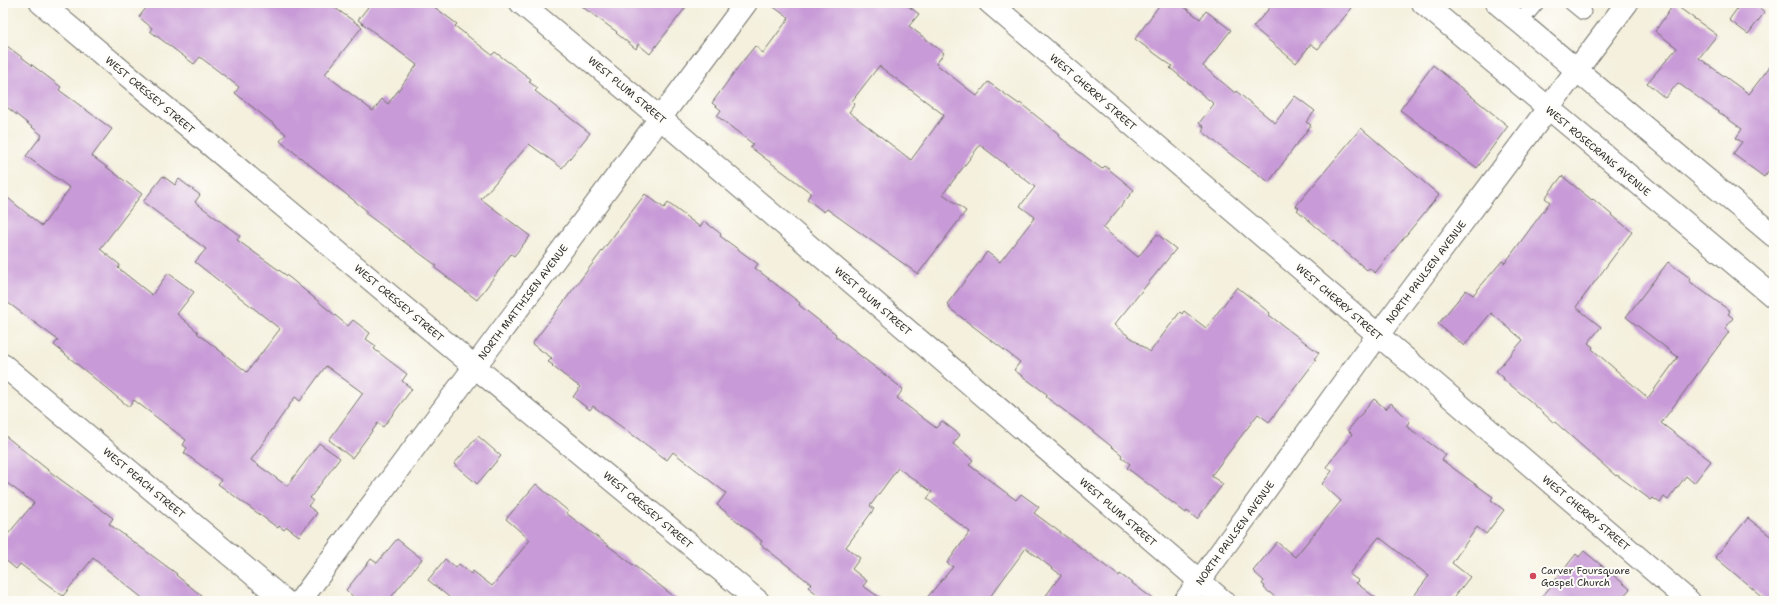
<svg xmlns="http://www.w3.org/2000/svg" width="1777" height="604" viewBox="0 0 1777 604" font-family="'Shantell Sans',sans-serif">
  <rect width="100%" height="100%" fill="#fdfcf7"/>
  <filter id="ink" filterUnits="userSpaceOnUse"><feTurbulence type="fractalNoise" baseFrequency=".025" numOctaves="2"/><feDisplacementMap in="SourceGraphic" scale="8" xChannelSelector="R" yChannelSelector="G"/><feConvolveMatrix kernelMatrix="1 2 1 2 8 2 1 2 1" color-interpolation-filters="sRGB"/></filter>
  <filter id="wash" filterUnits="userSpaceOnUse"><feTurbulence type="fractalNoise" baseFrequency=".012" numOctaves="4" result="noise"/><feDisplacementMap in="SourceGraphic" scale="16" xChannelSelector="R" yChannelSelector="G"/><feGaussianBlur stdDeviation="0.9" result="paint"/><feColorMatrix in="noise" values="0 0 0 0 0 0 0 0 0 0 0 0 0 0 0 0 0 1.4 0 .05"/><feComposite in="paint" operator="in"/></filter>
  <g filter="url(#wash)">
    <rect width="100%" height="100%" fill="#f4f0dd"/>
    <g id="blocks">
      <path fill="#c89ad7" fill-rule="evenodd" d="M150 3H328L362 27 325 74 373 111 382 99 388 104 417 65 358 20 371 3H429L457 24 455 26 492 55 495 52 531 79 529 82 538 88 535 91 590 133 562 168 529 144 481 199 530 236 514 256 511 254 477 300 435 268 437 266 365 213 367 211 280 141 286 134 235 93 239 87 200 57 194 64 150 31 152 28 139 17Z
        M577 3H689L650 54 638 44 636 49 616 33 617 32Z
        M768 3H904L919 14 909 26 944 53 936 64 977 96 988 82 1019 104 1020 103 1059 134 1058 136 1102 169 1105 166 1134 190 1103 228 1138 257 1157 234 1176 249 1114 325 1150 352 1180 312 1182 314 1184 311 1206 328 1237 287 1270 313 1269 315 1319 353 1314 359 1316 360 1269 422 1258 414 1211 476 1223 484 1197 519 1187 511 1186 513 1127 468 1130 464 1121 457 1122 455 1085 425V426L1046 397 1048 395 1014 370 1020 362 949 308 950 306 947 304 987 252 1000 262 1035 217 1020 206 1035 187 980 145 943 194 966 211 918 274 827 209 824 212 807 199 811 193 750 147 753 144 717 116 721 110 712 103 738 67 755 46 763 53 789 18ZM879 66 944 115 911 160 849 112 855 104 852 101Z
        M1161 3H1179L1200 19 1206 11 1231 30 1203 66 1235 93 1236 91 1275 123 1295 96 1315 111 1306 122 1311 125 1269 182 1234 157 1202 131 1204 127 1199 123 1214 104 1170 68 1172 66 1135 39Z
        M1274 3H1356L1318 49 1311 44 1296 63 1253 27Z
        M1741 3H1752L1765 12 1748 34 1729 20Z
        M1674 4 1717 35 1699 58 1749 94 1774 61V163L1764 177 1733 154 1742 142 1736 138 1742 129 1678 83 1665 98 1647 83 1677 48 1655 31Z
        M3 43 61 87 59 90 112 129 92 156 142 194 100 249 120 265 118 268 152 295 168 273 194 292 177 314 198 332 197 333 247 372 280 329 195 262 206 249 143 202 163 176 175 185 179 179 200 195 195 202 240 236 237 240 290 278 348 326 353 320 370 333 366 339 376 346 374 349 407 374 402 381 412 389 383 427 378 423 352 458 329 440 363 393 326 366 300 401 295 397 251 460 287 486 319 443 340 458 310 498 313 500 308 506 317 513 299 536 287 527 284 530 279 526 278 528 218 484 221 480 184 453 187 448 183 445 186 440 134 400 129 407 54 345 58 340 3 299V194L42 226 70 188 26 156 42 135 3 104Z
        M1433 65 1508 126 1477 168 1400 110Z
        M1361 128 1439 195 1375 273 1369 268 1367 270 1326 235 1297 210 1299 208 1296 206Z
        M1562 176 1592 200 1593 199 1632 232 1576 307 1601 327 1588 343 1593 347 1592 349 1648 398 1678 357 1626 317 1668 262 1690 278 1689 281 1730 311 1728 314 1733 318 1725 329 1729 332 1661 423 1711 461 1694 483 1686 476 1668 500 1664 497 1660 503 1653 498 1651 500 1617 475 1616 476 1555 422 1554 423 1529 400 1503 379 1504 378 1496 371 1523 340 1491 313 1464 346 1438 324 1466 290 1473 295 1502 261 1505 263 1550 202 1545 198Z
        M645 194 664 208 668 203 700 227 704 221 721 234 720 236 758 264 755 268 800 303 799 305 836 334 835 336 903 389 897 398 936 428 942 421 960 435 953 444 973 460 969 465 1016 500 1021 494 1039 507 1034 513 1119 576 1120 574 1156 601H1042L1061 575 1026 548 987 601H924L953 567 947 563 970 532 927 499 932 492 898 468 870 506 874 509 846 547 860 558 852 569 867 581 863 586 885 601H826L808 587 811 584 760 544 762 541 717 505 726 493 673 452 667 460 593 406 590 410 573 397 580 387 552 366 553 365 548 362 552 358 532 344Z
        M1374 399 1386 409 1391 403 1410 421 1406 426 1446 455 1442 460 1493 497 1491 500 1504 510 1486 534 1477 527 1452 563 1470 577 1451 601H1410L1429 576 1379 537 1349 574 1359 581 1356 583 1380 601H1280L1264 588 1265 586 1262 584 1264 581 1253 571 1277 542 1295 557 1341 501 1322 484 1332 471 1326 467 1352 434 1348 430Z
        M3 434 53 474 113 518 109 524 177 574 176 575 208 601H146L93 558 63 596 20 564 16 569 3 558V540L34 503 3 480Z
        M478 436 501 456 477 484 454 464Z
        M536 484 568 511 566 513 680 601H454L428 580 445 559 456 568 459 564 471 574 473 571 492 586 530 540 506 519Z
        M1748 518 1774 539V601H1767L1715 557Z
        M397 539 422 559 388 601H358L346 590 371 559 377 563Z
        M1584 551 1630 589 1619 601H1539L1576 554 1579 557Z"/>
    </g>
  </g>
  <g filter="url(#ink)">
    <use href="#blocks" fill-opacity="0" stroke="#717069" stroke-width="1"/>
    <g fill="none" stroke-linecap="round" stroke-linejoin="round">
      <defs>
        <path id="service" d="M1572 3 1583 12
          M1520 22 1536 3"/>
        <path id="minor" d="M41 3 475 367 758 601
          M521 3 660 118 1223 601
          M990 3 1689 601
          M3 365 285 601
          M300 601 746 3
          M1185 601 1378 335 1627 3"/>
        <path id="primary" d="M1423 3 1774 297
          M1497 3 1774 236"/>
      </defs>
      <use href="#service" stroke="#717069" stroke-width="17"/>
      <use href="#minor" stroke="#717069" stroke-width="24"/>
      <use href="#primary" stroke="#717069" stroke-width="24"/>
      <use href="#service" stroke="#fff" stroke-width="15"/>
      <use href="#minor" stroke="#fff" stroke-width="22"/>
      <use href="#primary" stroke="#fff" stroke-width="22"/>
    </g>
  </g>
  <circle fill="#d1495b" stroke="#fdfcf7" stroke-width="1.5" cx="1533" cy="576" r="4"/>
  <g text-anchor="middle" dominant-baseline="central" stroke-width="4" stroke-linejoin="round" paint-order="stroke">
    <g font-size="10" fill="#2b2b2b" stroke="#fdfcf7">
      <text transform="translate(627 90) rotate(40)">WEST PLUM STREET</text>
      <text transform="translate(1093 92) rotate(41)">WEST CHERRY STREET</text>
      <text transform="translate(150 95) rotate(40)">WEST CRESSEY STREET</text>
      <text transform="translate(1598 151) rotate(40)">WEST ROSECRANS AVENUE</text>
      <text transform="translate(1426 272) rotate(-53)">NORTH PAULSEN AVENUE</text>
      <text transform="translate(873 301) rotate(41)">WEST PLUM STREET</text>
      <text transform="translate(523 302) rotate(-53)">NORTH MATTHISEN AVENUE</text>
      <text transform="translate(1339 302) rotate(41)">WEST CHERRY STREET</text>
      <text transform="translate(399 303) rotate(40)">WEST CRESSEY STREET</text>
      <text transform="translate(144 483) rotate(40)">WEST PEACH STREET</text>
      <text transform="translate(648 510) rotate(40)">WEST CRESSEY STREET</text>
      <text transform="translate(1118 512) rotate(41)">WEST PLUM STREET</text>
      <text transform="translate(1586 513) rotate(40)">WEST CHERRY STREET</text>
      <text transform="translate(1235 533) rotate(-54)">NORTH PAULSEN AVENUE</text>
    </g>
    <g font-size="10" fill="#2b2b2b" stroke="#fdfcf7" text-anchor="start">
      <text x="1541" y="570">Carver Foursquare<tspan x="1541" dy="12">Gospel Church</tspan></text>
    </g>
  </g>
  <rect width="1777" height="604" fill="none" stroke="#fdfcf7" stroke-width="16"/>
</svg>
